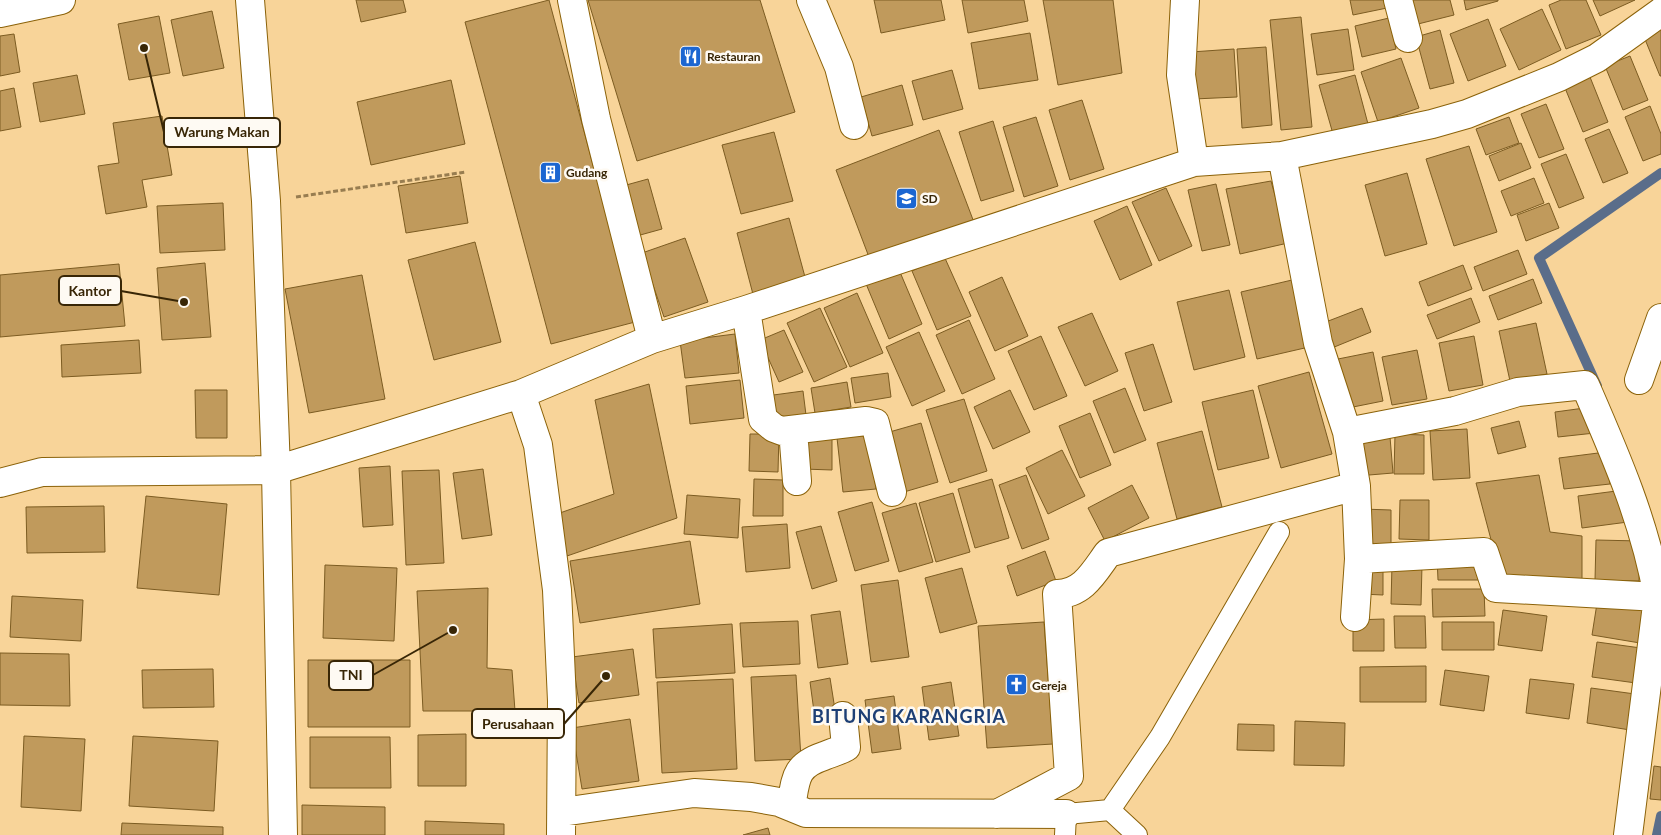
<svg xmlns="http://www.w3.org/2000/svg" width="1661" height="835" viewBox="0 0 1661 835" font-family="Lato,sans-serif">
  <rect width="100%" height="100%" fill="#f8d499"/>
  <g fill="none" stroke-linecap="round" stroke-linejoin="round">
    <path stroke="#5a6d8a" stroke-width="10" d="M1597 386 1539 258 1661 173
      M1657 835 1661 816"/>
  </g>
  <path fill="#c09a5c" stroke="#7c5c22" d="M356 0H403L406 12 361 22Z
    M549 0 635 322 551 344 465 22Z
    M588 0H760L795 112 637 161Z
    M874 0H941L945 20 881 33Z
    M962 0H1024L1028 21 968 33Z
    M1043 0H1113L1122 73 1058 85Z
    M1350 0H1386L1387 8 1353 15Z
    M1404 0H1450L1454 15 1410 26Z
    M1464 0H1498V1L1466 10Z
    M1561 0H1586L1601 35 1566 49 1549 5Z
    M1593 0H1635L1600 16Z
    M1542 9 1561 50 1519 70 1500 29Z
    M212 11 224 68 183 76 171 20Z
    M159 16 170 73 129 80 118 24Z
    M1301 17 1312 127 1281 130 1270 20Z
    M1389 18 1396 49 1362 57 1355 26Z
    M1488 19 1506 66 1468 81 1450 34Z
    M1661 24V76H1660L1642 32Z
    M1348 29 1354 70 1317 75 1311 34Z
    M1440 30 1454 83 1430 89 1416 37Z
    M1030 33 1038 80 979 89 971 43Z
    M14 34 20 72 0 76V36Z
    M1266 47 1272 125 1242 128 1237 49Z
    M1234 49 1237 97 1194 99 1191 52Z
    M1630 56 1648 100 1623 110 1605 66Z
    M1401 58 1419 108 1378 122 1361 72Z
    M952 70 963 109 923 120 912 81Z
    M77 75 85 114 40 122 33 83Z
    M1355 75 1368 124 1333 134 1319 85Z
    M1590 77 1608 122 1583 132 1565 88Z
    M451 80 465 144 371 165 357 102Z
    M902 85 913 125 872 136 861 97Z
    M14 88 21 127 0 131V91Z
    M1082 100 1104 169 1070 180 1049 110Z
    M1546 104 1564 149 1539 158 1521 114Z
    M1650 106 1661 134V154L1643 161 1625 117Z
    M162 116 172 175 142 180 147 207 106 214 98 166 119 163 113 123Z
    M1036 117 1058 186 1024 197 1003 127Z
    M1509 117 1519 143 1486 155 1476 129Z
    M993 121 1014 191 981 201 959 132Z
    M1609 129 1628 173 1603 183 1585 139Z
    M939 130 975 225 872 265 836 170Z
    M774 132 793 201 741 214 722 145Z
    M1521 143 1531 168 1499 181 1489 156Z
    M1469 146 1497 232 1454 246 1426 159Z
    M1566 154 1584 198 1559 208 1541 164Z
    M1407 173 1427 244 1385 256 1365 185Z
    M460 176 468 223 406 233 398 186Z
    M1534 178 1544 203 1511 216 1501 191Z
    M648 179 662 229 633 237 619 187Z
    M1271 181 1288 243 1240 254 1226 189Z
    M1216 184 1230 245 1202 251 1188 190Z
    M1166 188 1192 246 1159 261 1132 202Z
    M223 203 225 250 160 253 157 206Z
    M1549 203 1559 228 1526 241 1517 215Z
    M1127 206 1152 265 1120 280 1094 221Z
    M789 218 808 288 755 302 737 233Z
    M685 238 708 302 664 317 642 253Z
    M475 242 501 342 434 360 408 260Z
    M1518 250 1527 274 1483 291 1474 267Z
    M944 256 971 316 937 330 912 271Z
    M205 263 211 337 162 340 157 268Z
    M119 264 125 326 0 337V275Z
    M897 265 922 324 889 339 864 279Z
    M1463 265 1472 289 1428 306 1419 282Z
    M362 275 385 399 309 413 285 289Z
    M1002 277 1028 336 995 351 969 292Z
    M1533 279 1542 303 1498 320 1489 296Z
    M1292 280 1309 347 1257 359 1241 292Z
    M1229 290 1245 357 1194 370 1177 302Z
    M857 293 883 353 850 367 824 308Z
    M1471 298 1480 322 1437 339 1427 315Z
    M820 308 847 367 814 382 787 323Z
    M1362 308 1371 332 1327 350 1318 325Z
    M1092 313 1118 371 1085 386 1058 327Z
    M969 320 995 379 962 394 936 335Z
    M1536 323 1547 374 1510 381 1499 331Z
    M784 330 803 372 779 382 760 340Z
    M919 332 945 391 912 406 886 347Z
    M735 334 739 373 685 378 680 341Z
    M1041 336 1067 396 1034 410 1008 351Z
    M1474 336 1483 385 1449 391 1439 343Z
    M139 340 141 373 62 377 61 345Z
    M1153 344 1172 402 1144 411 1125 353Z
    M1417 350 1427 399 1392 405 1382 357Z
    M1373 352 1383 401 1348 408 1338 359Z
    M1309 372 1332 454 1281 468 1258 386Z
    M888 373 891 397 855 403 851 378Z
    M740 380 744 418 690 424 686 386Z
    M847 382 851 407 815 413 811 388Z
    M649 384 677 518 567 556 557 514 614 494 595 400Z
    M1125 388 1146 440 1114 453 1093 401Z
    M195 390H227V438H196Z
    M1010 390 1030 432 993 449 974 407Z
    M1253 390 1269 458 1218 470 1202 402Z
    M803 391 806 415 770 421 766 396Z
    M964 399 987 471 950 483 926 410Z
    M1592 407 1595 433 1558 437 1555 412Z
    M1090 413 1111 465 1080 478 1059 426Z
    M1519 421 1526 447 1498 454 1491 428Z
    M921 423 938 482 904 492 886 433Z
    M1467 429 1470 478 1433 480 1430 431Z
    M1202 431 1222 507 1177 519 1157 443Z
    M803 432H832V470L803 469Z
    M750 434H779L778 472 749 471Z
    M1395 434 1424 435V474H1394Z
    M869 435 876 489 843 492 837 438Z
    M1390 437 1393 473 1357 476 1353 440Z
    M1062 450 1085 496 1048 514 1026 468Z
    M1606 452 1610 484 1564 489 1559 458Z
    M390 466 393 525 363 527 359 468Z
    M483 469 492 535 462 539 453 473Z
    M439 470 444 563 406 565 402 471Z
    M1026 475 1049 539 1022 549 999 485Z
    M1539 475 1550 532 1582 536V586L1502 581 1476 483Z
    M754 479 783 480V516H753Z
    M992 479 1009 538 975 548 958 489Z
    M1132 485 1149 518 1105 541 1088 508Z
    M1624 490 1628 522 1582 528 1578 496Z
    M953 493 970 552 936 562 919 503Z
    M687 495 740 499 738 538 684 534Z
    M146 496 227 504 219 595 137 588Z
    M1400 500H1429V540L1399 539Z
    M872 502 889 561 855 571 838 512Z
    M916 503 933 562 899 572 882 513Z
    M104 506 105 552 27 553 26 507Z
    M1362 509 1391 510V549L1361 548Z
    M787 524 790 568 746 572 742 527Z
    M821 526 837 581 812 589 796 532Z
    M1596 540 1640 541 1639 581 1595 580Z
    M690 541 700 604 580 623 570 561Z
    M1045 551 1056 581 1017 596 1007 566Z
    M1437 557H1479L1480 580H1438Z
    M1392 564 1422 565 1421 605 1391 604Z
    M325 565 397 568 394 641 323 638Z
    M1361 565 1383 566V595L1361 594Z
    M962 568 977 623 940 633 925 578Z
    M898 580 909 657 871 662 861 585Z
    M488 588 487 668 512 670 515 711H423L417 591Z
    M1432 589H1484L1485 616 1433 617Z
    M12 596 83 600 81 641 10 637Z
    M1598 597 1646 605 1640 643 1592 635Z
    M1503 610 1547 616 1542 651 1498 645Z
    M840 611 848 664 818 668 811 615Z
    M1394 616H1425L1426 648H1395Z
    M1384 619V651H1353V620Z
    M798 621 800 664 743 667 740 623Z
    M1044 622 1053 744 987 748 978 626Z
    M1442 622H1494V650H1442Z
    M732 624 735 673 656 678 653 629Z
    M1597 642 1641 648 1636 683 1592 677Z
    M633 649 639 695 579 703 572 657Z
    M0 653 69 654 70 706 0 705Z
    M308 660H410V727H308Z
    M1426 666V702H1360V667Z
    M213 669 214 707 143 708 142 670Z
    M1445 670 1489 676 1484 711 1440 705Z
    M796 675 801 759 755 761 751 677Z
    M830 678 836 716 815 719 810 682Z
    M733 679 737 769 662 773 657 682Z
    M1530 679 1574 684 1569 719 1526 713Z
    M951 682 959 736 929 740 922 687Z
    M1591 688 1635 694 1630 730 1587 723Z
    M894 696 901 749 872 753 865 700Z
    M630 719 639 781 582 789 572 728Z
    M1295 721 1345 723 1344 766 1294 765Z
    M1238 724 1274 725V751L1237 750Z
    M466 734V786H418V735Z
    M24 736 85 739 81 811 21 807Z
    M133 736 218 741 214 811 129 806Z
    M310 737H390L391 788H310Z
    M1654 766 1661 767V800L1650 799Z
    M302 805 385 807V835H302Z
    M425 821 504 824V835H425Z
    M122 823 223 827V835H121Z
    M768 828 770 835H743Z"/>
  <g fill="none" stroke-linecap="round" stroke-linejoin="round">
    <defs>
      <path id="service" d="M1110 810 1160 737 1279 532
        M1065 835 1066 814 1110 810 1137 835"/>
      <path id="minor" d="M250 0 266 201 276 470 283 835
        M572 0 596 119 652 339
        M811 0 839 67 854 125
        M1185 0 1181 75 1194 162
        M1398 0 1408 38
        M1282 156 1318 343 1347 432 1455 411 1518 392 1585 385C1615 454 1645 522 1658 597L1496 588 1484 552 1359 559 1356 486 1347 432
        M746 310 763 419 774 428 782 431 866 421 875 423 892 492
        M1639 380 1661 318
        M521 394 538 445 557 590 562 701 561 835
        M793 430 797 481
        M0 483 42 472 276 470 521 394 652 339 746 310 1194 162 1282 156 1432 124 1467 114 1559 77 1597 58 1661 12
        M1355 617 1359 559
        M791 807C796 779 794 766 824 756 831 753 839 751 846 747L843 716
        M562 812 694 793 751 797 779 802 806 813 1066 814
        M997 814 1069 776 1057 594C1083 594 1094 572 1108 553L1356 486
        M1628 835 1658 597"/>
      <path id="secondary" d="M0 13 61 0"/>
    </defs>
    <use href="#service" stroke="#8b6209" stroke-width="22"/>
    <use href="#minor" stroke="#8b6209" stroke-width="30"/>
    <use href="#secondary" stroke="#8b6209" stroke-width="30"/>
    <path stroke="#987d50" stroke-width="3" stroke-dasharray="5 2.5" stroke-linecap="butt" d="M296 197 466 172"/>
    <use href="#service" stroke="#fff" stroke-width="20"/>
    <use href="#minor" stroke="#fff" stroke-width="28"/>
    <use href="#secondary" stroke="#fff" stroke-width="28"/>
  </g>
  <defs>
    <symbol id="restaurant-square" viewBox="-11 -11 22 22"><rect x="-9" y="-9" width="18" height="18" rx="4" fill="#1c66d1" stroke="#fefaf3"/><path d="M-5-6h1v4h1v-4h1v4h1v-4h1v5L-1.5 .5V6h-2V.5L-5-1ZM5-6V6H3V1.5H1.5Q1.5-4 5-6Z" fill="#fff"/></symbol>
    <symbol id="building-square" viewBox="-11 -11 22 22"><rect x="-9" y="-9" width="18" height="18" rx="4" fill="#1c66d1" stroke="#fefaf3"/><path d="M-4-6H4V6H1V3H-1V6H-4ZM-2.5-4.3h1.7v1.8h-1.7ZM.8-4.3h1.7v1.8H.8ZM-2.5-1h1.7V.8h-1.7ZM.8-1h1.7V.8H.8Z" fill="#fff"/></symbol>
    <symbol id="school-square" viewBox="-11 -11 22 22"><rect x="-9" y="-9" width="18" height="18" rx="4" fill="#1c66d1" stroke="#fefaf3"/><path d="M0-5L7-2L0 1L-7-2ZM-4 1L0 2.5L4 1V4Q0 6-4 4Z" fill="#fff"/></symbol>
    <symbol id="church-square" viewBox="-11 -11 22 22"><rect x="-9" y="-9" width="18" height="18" rx="4" fill="#1c66d1" stroke="#fefaf3"/><path d="M-1.2-6h2.4v3.5h3.3v2.4h-3.3V6h-2.4V-.1h-3.3v-2.4h3.3Z" fill="#fff"/></symbol>
  </defs>
  <g fill-rule="evenodd">
    <use href="#restaurant-square" x="678" y="44" width="25" height="25"/>
    <use href="#building-square" x="538" y="160" width="25" height="25"/>
    <use href="#school-square" x="894" y="186" width="25" height="25"/>
    <use href="#church-square" x="1004" y="672" width="25" height="25"/>
  </g>
  <g text-anchor="middle" dominant-baseline="central" stroke-width="5" stroke-linejoin="round" paint-order="stroke">
    <g font-size="12" font-weight="bold" fill="#382606" stroke="#fefaf3" text-anchor="start">
      <text x="707" y="56">Restauran</text>
      <text x="566" y="172">Gudang</text>
      <text x="922" y="198">SD</text>
      <text x="1032" y="685">Gereja</text>
    </g>
    <g font-size="18" font-weight="bold" letter-spacing="1" fill="#1d3f75" stroke="#fefaf3">
      <text x="909" y="716">BITUNG KARANGRIA</text>
    </g>
  </g>
  <path fill="none" stroke="#382606" stroke-width="2" d="M144 48L164 132M184 302L121 291M453 630L373 675M606 676L564 724"/>
  <g fill="#382606" stroke="#fefaf3" stroke-width="2">
    <circle cx="144" cy="48" r="5"/>
    <circle cx="184" cy="302" r="5"/>
    <circle cx="453" cy="630" r="5"/>
    <circle cx="606" cy="676" r="5"/>
  </g>
  <g fill="#fefaf3" stroke="#382606" stroke-width="2">
    <rect x="164" y="118" width="116" height="29" rx="5"/>
    <rect x="59" y="276" width="62" height="29" rx="5"/>
    <rect x="329" y="661" width="44" height="29" rx="5"/>
    <rect x="472" y="709" width="92" height="29" rx="5"/>
  </g>
  <g font-size="14" text-anchor="middle" font-weight="bold" fill="#382606">
    <text x="222" y="137">Warung Makan</text>
    <text x="90" y="296">Kantor</text>
    <text x="351" y="680">TNI</text>
    <text x="518" y="729">Perusahaan</text>
  </g>
</svg>
